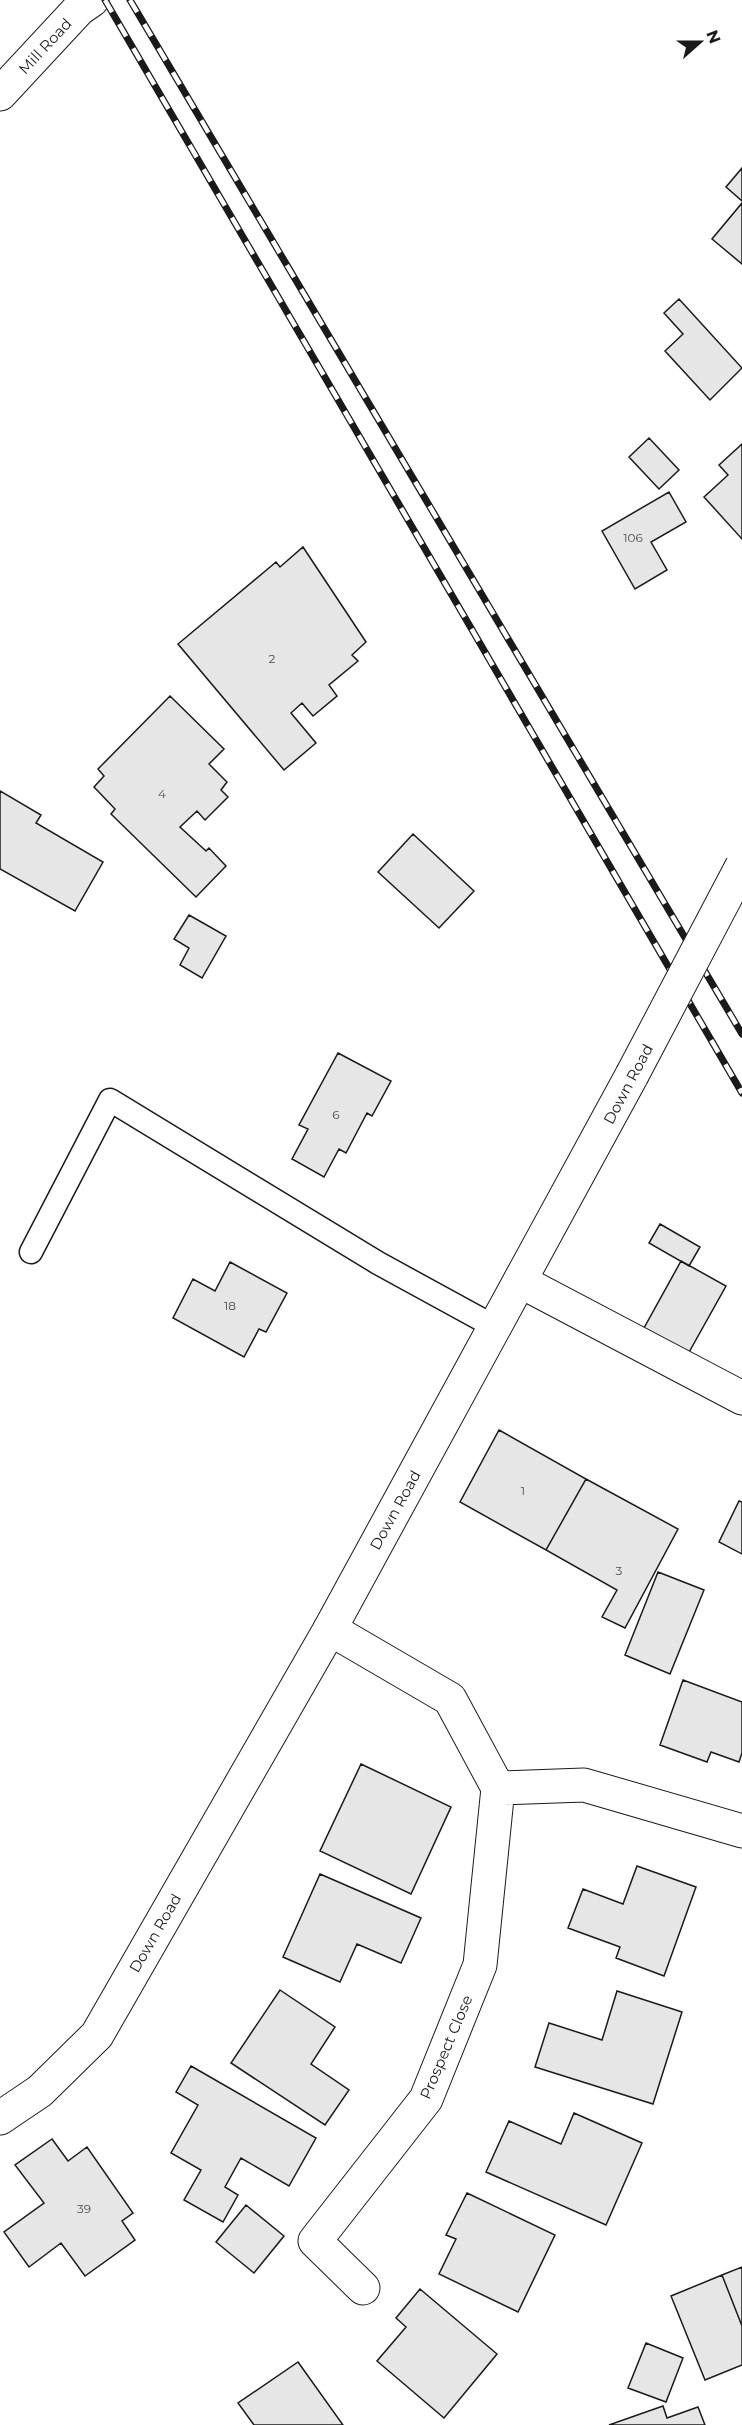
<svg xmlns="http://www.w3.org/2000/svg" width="742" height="2425" viewBox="0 0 742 2425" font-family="Montserrat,sans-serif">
  <rect width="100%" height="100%" fill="#fff"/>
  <path fill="#e6e6e6" stroke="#1a1a1a" stroke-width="1.5" d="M742 168V201L726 187Z
    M742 203V264L712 239Z
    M679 299 742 368 710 400 665 351 683 334 664 313Z
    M649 438 679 470 659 489 629 457Z
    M742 444V539L704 497 728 475 719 465Z
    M669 492 686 522 651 542 667 570 635 589 602 531Z
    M303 547 366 642 352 655 358 661 329 685 337 696 313 716 302 703 291 713 316 743 284 770 178 644 276 562 280 567Z
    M170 696 224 749 209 764 227 782 221 790 228 797 205 820 197 811 180 827 206 851 209 848 226 866 196 897 111 814 115 809 94 787 104 776 98 769Z
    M0 791 41 815 36 823 103 862 75 911 0 869Z
    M413 834 474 891 439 928 378 872Z
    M189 915 226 936 202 978 180 965 189 948 174 939Z
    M338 1053 391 1081 372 1116 367 1113 346 1153 339 1149 324 1177 292 1159 308 1129 299 1125Z
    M660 1224 700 1247 689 1266 649 1243Z
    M681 1261 726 1286 688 1354 644 1328Z
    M230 1262 287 1293 266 1332 259 1329 244 1357 173 1318 193 1279 215 1291Z
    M499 1430 586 1479 546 1550 460 1502Z
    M586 1479 678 1529 625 1628 602 1617 617 1590 546 1550Z
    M739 1501 742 1502V1554L719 1542Z
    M658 1572 704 1590 670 1674 625 1655Z
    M683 1680 742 1702V1753L739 1762 711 1752 707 1762 660 1745Z
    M361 1764 451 1807 411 1894 320 1851Z
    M637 1866 696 1887 664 1976 616 1958 620 1947 568 1928 583 1889 623 1904Z
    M320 1874 421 1918 401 1963 357 1944 340 1982 283 1957Z
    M280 1990 335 2027 311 2064 349 2090 325 2125 231 2063Z
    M617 1991 682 2012 653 2104 535 2067 549 2023 602 2040Z
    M191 2066 316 2138 289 2186 241 2158 225 2187 238 2195 223 2222 184 2200 201 2170 171 2153 198 2105 176 2092Z
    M574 2113 642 2143 606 2225 486 2172 509 2121 561 2144Z
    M52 2139 68 2161 87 2147 133 2213 122 2221 135 2240 85 2276 61 2243 29 2267 4 2232 44 2203 15 2165Z
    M467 2193 555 2235 518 2312 439 2274 456 2239 446 2235Z
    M246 2205 284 2236 254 2273 216 2242Z
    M742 2267V2326L722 2275Z
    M722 2275 742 2326V2365L705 2380 671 2296Z
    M420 2289 497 2354 444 2418 377 2361 406 2327 396 2318Z
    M646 2343 683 2358 666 2402 628 2388Z
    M298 2362 343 2425H254L238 2403Z
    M663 2406 667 2418 698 2407 705 2425H609Z"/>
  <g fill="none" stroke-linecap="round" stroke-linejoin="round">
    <defs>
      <path id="lane" d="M31 1252 110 1100 378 1263 495 1327"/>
      <path id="street" d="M0 94 79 9 92 0
        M520 1281 742 1398
        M330 1629 450 1699 498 1788 584 1785 742 1831
        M363 2288 315 2241 426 2099 480 1965 498 1788"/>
      <path id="secondary" d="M0 2118 40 2091 97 2035 330 1629 632 1075"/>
    </defs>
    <use href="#lane" stroke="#1a1a1a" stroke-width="25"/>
    <use href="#street" stroke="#1a1a1a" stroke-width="35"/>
    <use href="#secondary" stroke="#1a1a1a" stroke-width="35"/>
    <use href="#lane" stroke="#fff" stroke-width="22"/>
    <use href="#street" stroke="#fff" stroke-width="33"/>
    <use href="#secondary" stroke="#fff" stroke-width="33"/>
    <defs>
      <path id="rail" d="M105 0 742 1093
        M130 0 742 1034"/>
    </defs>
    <use href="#rail" stroke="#1a1a1a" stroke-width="7"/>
    <use href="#rail" stroke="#fff" stroke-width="4.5" stroke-dasharray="14" stroke-linecap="butt"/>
    <defs>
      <path id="secondary-bridge" d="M632 1075 742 866"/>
    </defs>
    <use href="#secondary-bridge" stroke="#1a1a1a" stroke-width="35" stroke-linecap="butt"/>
    <use href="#secondary-bridge" stroke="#fff" stroke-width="33"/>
  </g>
  <g text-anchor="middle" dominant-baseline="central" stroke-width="4.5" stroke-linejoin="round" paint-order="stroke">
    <g font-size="12" fill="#4d4d4d">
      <text x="633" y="537">106</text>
      <text x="272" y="658">2</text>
      <text x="162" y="793">4</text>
      <text x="336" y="1114">6</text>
      <text x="230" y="1305">18</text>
      <text x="523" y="1490">1</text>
      <text x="619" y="1570">3</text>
      <text x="84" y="2208">39</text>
    </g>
    <g font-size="15" fill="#1a1a1a" stroke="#fff">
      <text transform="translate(45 46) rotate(-47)">Mill Road</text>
      <text transform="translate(628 1084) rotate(-62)">Down Road</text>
      <text transform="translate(395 1510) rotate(-61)">Down Road</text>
      <text transform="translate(155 1933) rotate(-60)">Down Road</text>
      <text transform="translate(446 2047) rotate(-67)">Prospect Close</text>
    </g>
  </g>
  <g transform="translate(700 42) rotate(69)" stroke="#ffffff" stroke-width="4.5" paint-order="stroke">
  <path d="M0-4.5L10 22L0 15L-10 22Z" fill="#1a1a1a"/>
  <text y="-9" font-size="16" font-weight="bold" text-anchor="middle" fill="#1a1a1a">N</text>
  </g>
</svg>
